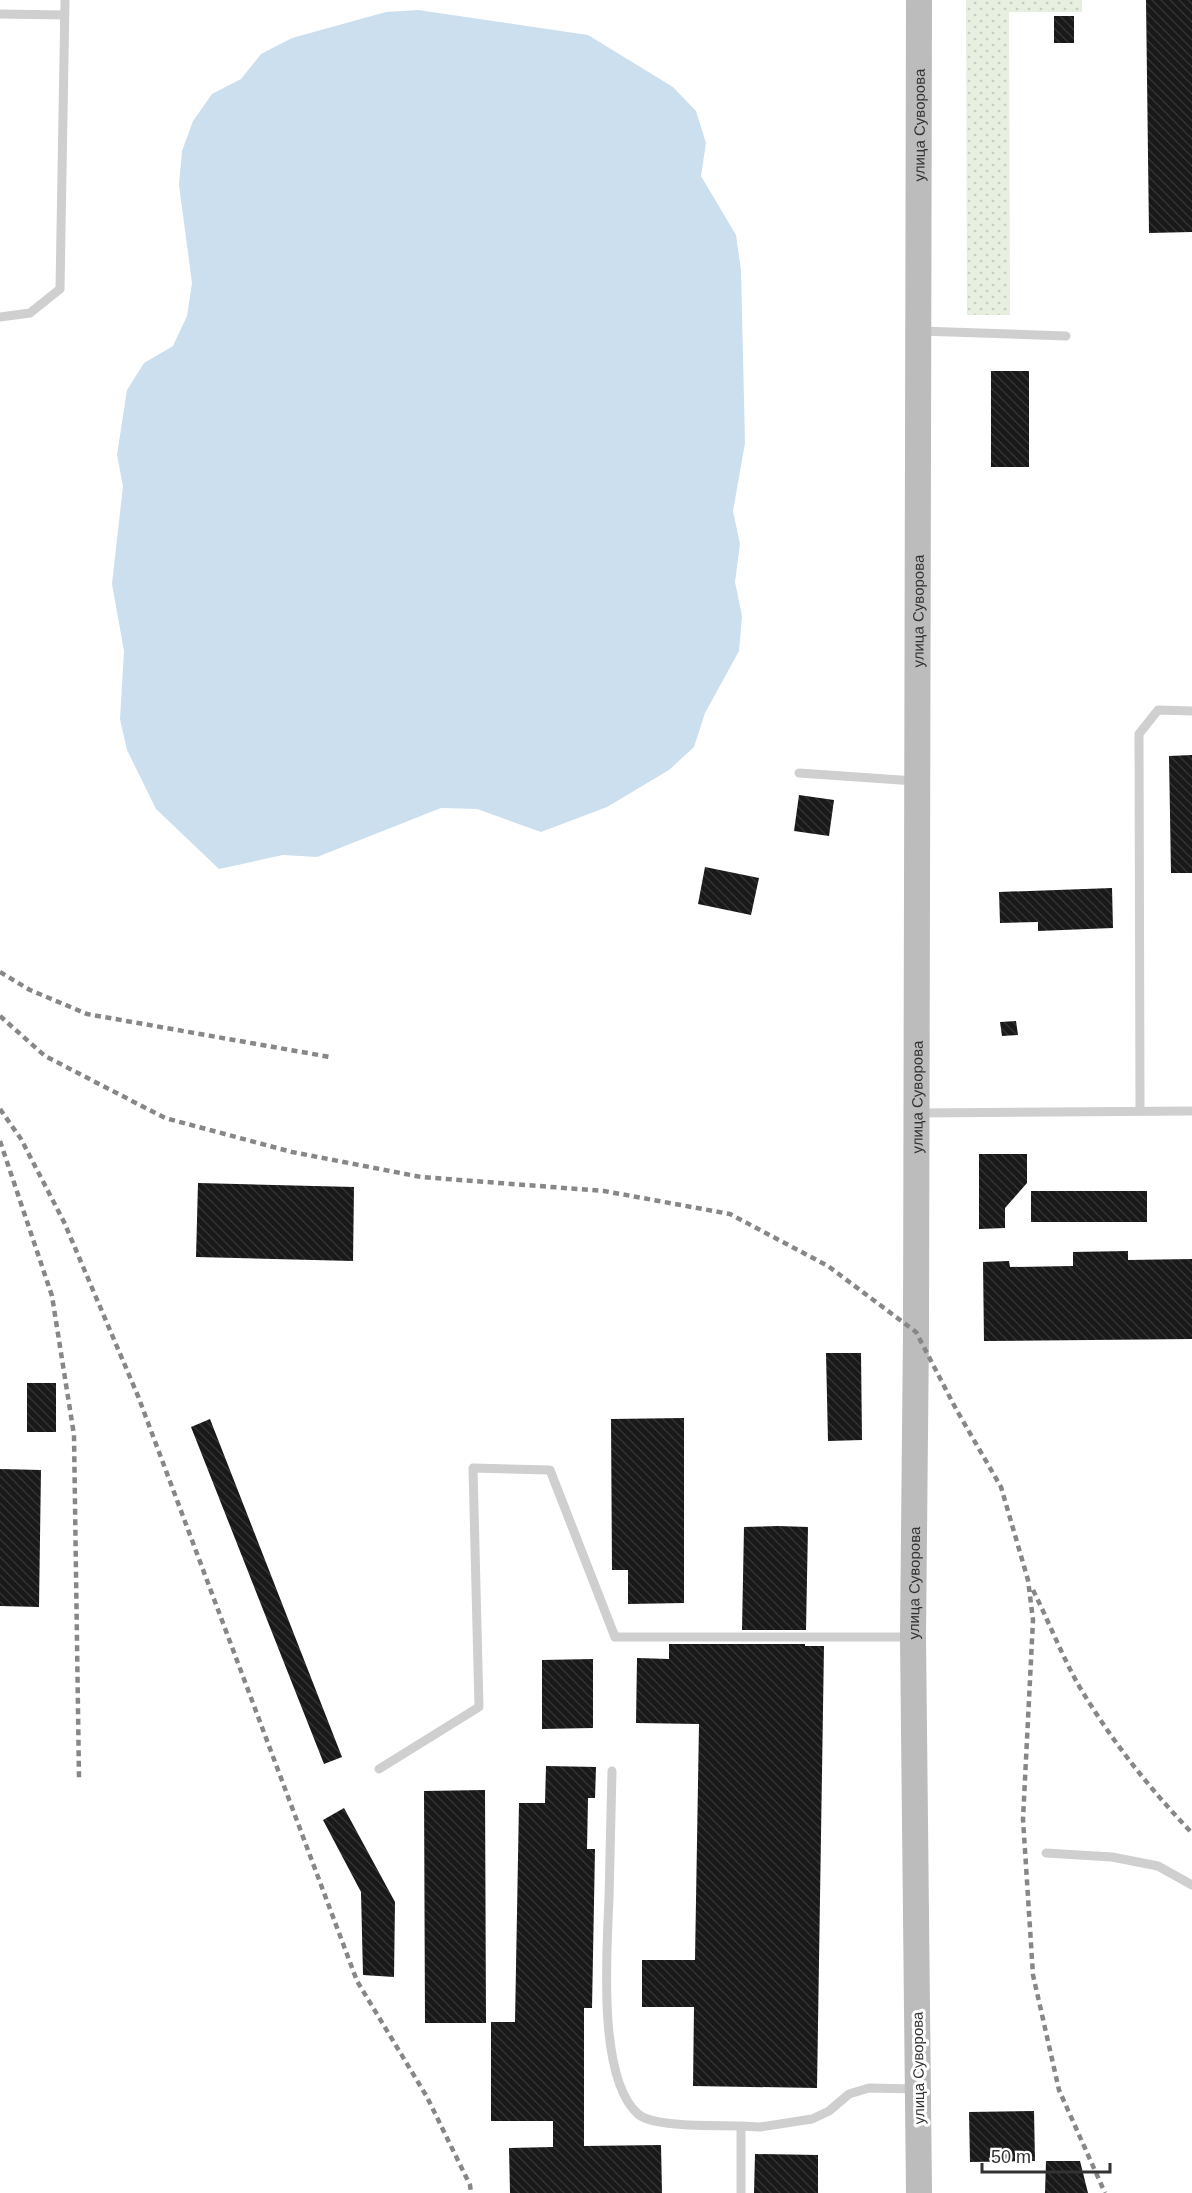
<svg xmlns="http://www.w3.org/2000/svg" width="1192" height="2193" viewBox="0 0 1192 2193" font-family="Arial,sans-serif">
  <defs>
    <pattern id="grass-dots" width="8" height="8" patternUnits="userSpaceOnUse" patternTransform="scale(1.5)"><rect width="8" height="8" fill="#e7efe0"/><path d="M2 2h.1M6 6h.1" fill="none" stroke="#c7cdc1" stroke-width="1.8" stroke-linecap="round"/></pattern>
    <pattern id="building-back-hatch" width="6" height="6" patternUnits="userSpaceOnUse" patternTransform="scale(1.5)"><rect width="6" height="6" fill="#191919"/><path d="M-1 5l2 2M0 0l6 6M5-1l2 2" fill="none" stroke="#323232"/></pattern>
  </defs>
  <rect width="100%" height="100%" fill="#fff"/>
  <path fill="url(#grass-dots)" d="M966 0H1082V12H1009L1010 315H967Z"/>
  <path fill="#ccdfee" d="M418 10 588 35 673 87 696 111 706 143 701 176 736 235 741 270 745 443 733 511 740 544 735 582 742 616 739 651 705 713 694 747 669 770 607 807 541 832 477 809 441 808 317 857 283 855 219 869 156 809 127 750 120 719 124 651 112 584 123 486 117 455 127 390 144 363 173 346 187 316 192 283 179 185 182 151 193 121 212 94 241 79 261 54 292 38 386 12Z"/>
  <path fill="url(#building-back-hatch)" d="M1146 0H1192V232L1149 233Z
    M1054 16H1074V43H1054Z
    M991 371H1029V467H991Z
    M1192 755V873H1171L1169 756Z
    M799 795 834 800 829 836 794 831Z
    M705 867 759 878 751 915 698 904Z
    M1112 888 1113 928 1038 931V922L1000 923 999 892Z
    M1016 1021 1018 1035 1002 1036 1000 1022Z
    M979 1154H1027V1183L1005 1208V1228L979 1229Z
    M198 1183 354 1187 353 1261 196 1257Z
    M1031 1191H1147V1222H1031Z
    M1128 1251V1260L1192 1259V1339L984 1341 983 1262 1009 1261 1010 1267 1073 1266V1252Z
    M826 1353H861L862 1440 828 1441Z
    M27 1383H56V1432H27Z
    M684 1418V1603L628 1604V1570H612L611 1419Z
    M210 1419 342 1757 324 1764 191 1427Z
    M0 1469 41 1470 39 1607 0 1606Z
    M778 1526 808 1527 806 1630H742L744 1527Z
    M669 1644H805V1646H824L817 2088 693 2086 694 2007H642V1960H695L699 1724 636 1723 637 1658 669 1659Z
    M593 1659V1728L542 1729V1660Z
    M546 1766 596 1767 595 1798H588L587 1849H595L592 2008H584V2146L661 2145 662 2193H510L509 2148 553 2147V2121H491V2022H515L519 1803H545Z
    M485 1790 486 2023H425L424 1791Z
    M344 1808 395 1902 394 1977 363 1975 361 1892 323 1820Z
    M1034 2111 1035 2161 970 2162 969 2112Z
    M755 2154 818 2155V2193H754Z
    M1046 2161H1080L1088 2193H1045Z"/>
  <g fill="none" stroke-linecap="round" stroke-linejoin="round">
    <path stroke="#cfcfcf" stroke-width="9" d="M0 14 65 15
      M0 317 30 313 60 289 65 0
      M920 331 1066 336
      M799 773 915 781
      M1140 1111 1139 734 1158 710 1192 711
      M919 1113 1192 1111
      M379 1769 479 1707 473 1468 550 1470 615 1637H910
      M612 1771C611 1813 610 1856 609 1898 607 1950 597 2078 638 2114 654 2128 719 2125 741 2126
      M1046 1853 1112 1857 1158 1866 1192 1885
      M741 2193V2126L760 2127 812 2119 829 2111 849 2094 869 2088 916 2089"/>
    <path stroke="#bcbcbc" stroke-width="26" id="s1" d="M919 2193 913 1637 916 1332 919 0"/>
    <path stroke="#878787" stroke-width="4.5" stroke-dasharray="6 4.5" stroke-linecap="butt" d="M0 972 30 990 87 1014 330 1057
      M0 1016 45 1056 165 1118 292 1152 421 1177 604 1191 730 1214 828 1266 916 1332 956 1409 1001 1487 1028 1580 1033 1620 1023 1819 1033 1975 1059 2090 1105 2193
      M0 1109 21 1139 64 1222 138 1396 357 1981 427 2097 470 2185 471 2193
      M0 1141 52 1296 74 1435 79 1778
      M1033 1590C1049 1622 1062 1656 1079 1686 1111 1740 1149 1788 1192 1833"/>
  </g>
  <g text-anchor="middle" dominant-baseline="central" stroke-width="6" stroke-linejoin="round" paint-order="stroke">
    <g font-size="15" fill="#323232" stroke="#fff">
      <text stroke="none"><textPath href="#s1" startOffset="2068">улица Суворова</textPath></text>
      <text stroke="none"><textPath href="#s1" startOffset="1582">улица Суворова</textPath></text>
      <text stroke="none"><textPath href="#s1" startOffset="1096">улица Суворова</textPath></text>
      <text stroke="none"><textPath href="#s1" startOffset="610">улица Суворова</textPath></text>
      <text transform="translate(918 2068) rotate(-91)">улица Суворова</text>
    </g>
  </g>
  <path d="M982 2163v9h128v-9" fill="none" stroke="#323232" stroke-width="3"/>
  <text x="991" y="2163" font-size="18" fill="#323232" stroke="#ffffff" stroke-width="4.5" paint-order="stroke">50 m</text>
</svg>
